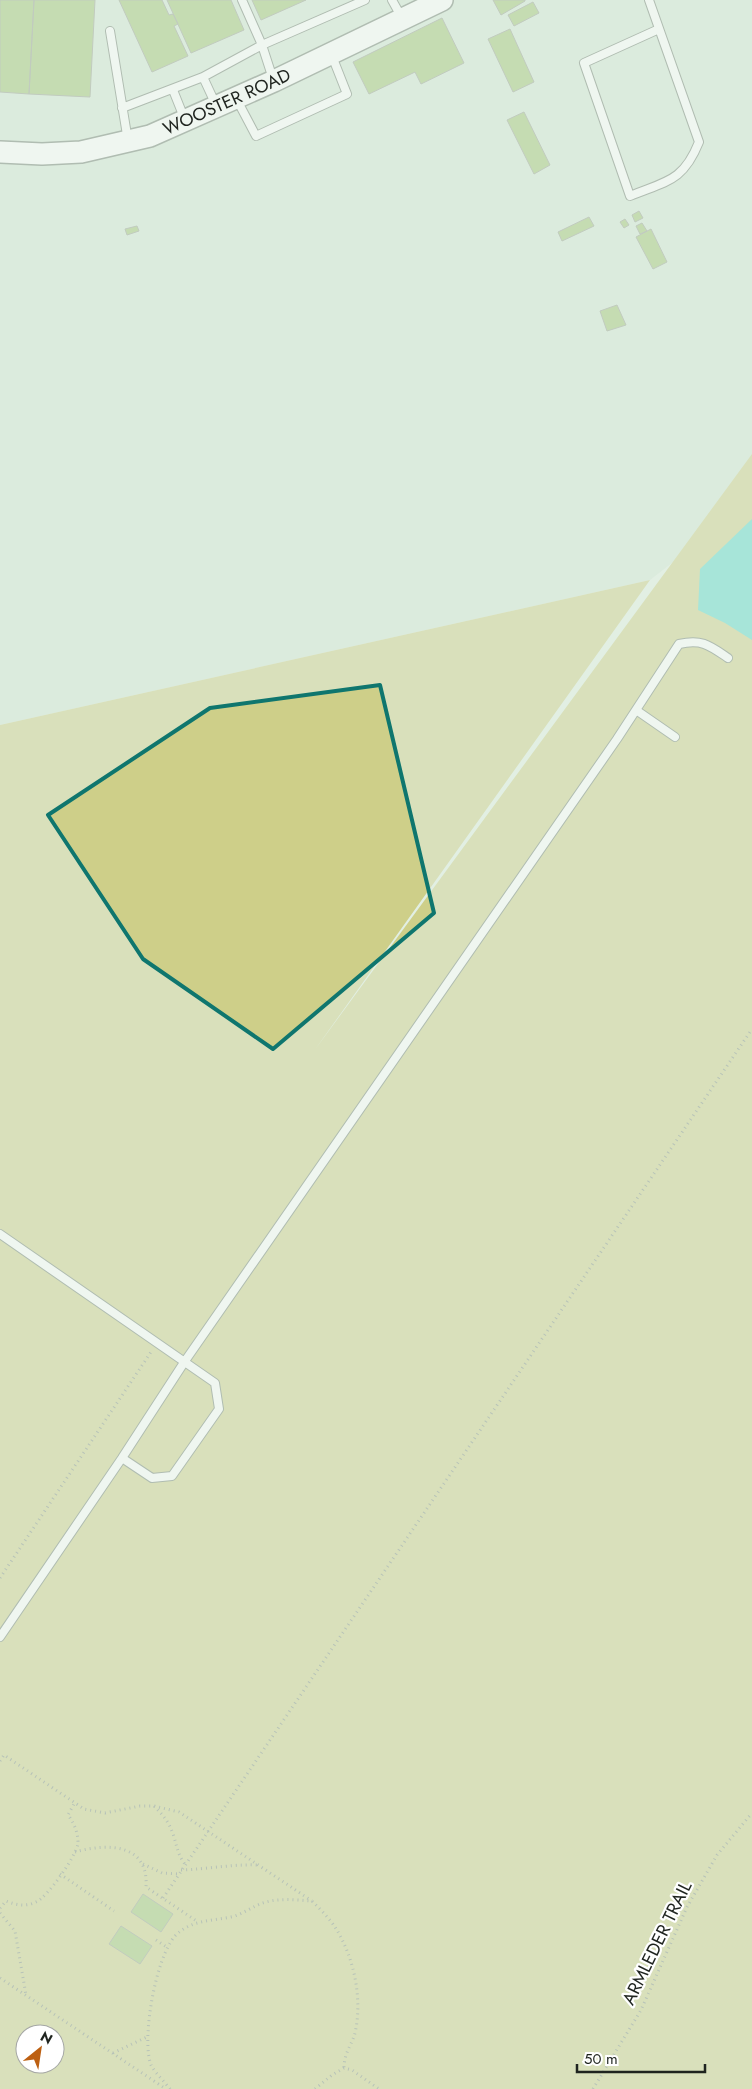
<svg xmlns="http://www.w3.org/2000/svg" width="752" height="2089" viewBox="0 0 752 2089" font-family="Jost,sans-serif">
  <rect width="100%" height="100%" fill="#e2efe3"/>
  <path fill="#d3e6d4" d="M0 0H752V501L650 580 0 725Z"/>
  <path fill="#cecf89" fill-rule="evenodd" d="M752 454V2089H0V725L650 580 314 1051ZM25 2034H55V2064H25Z"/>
  <path fill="#5fdacc" d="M752 519V640L725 623 698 610 700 569Z"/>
  <path fill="#a3c677" stroke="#99a092" d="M0 0H34L29 94 0 92Z
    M34 0H95L90 97 29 94Z
    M119 0H162L169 15 173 14 178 24 174 26 188 56 152 72Z
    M167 0H231L244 30 191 53Z
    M252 0H306L261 20Z
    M493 0H525V1L501 15Z
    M533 2 539 13 514 26 508 15Z
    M442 18 464 63 421 84 415 72 369 94 353 62Z
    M510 29 534 82 513 92 488 39Z
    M524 112 550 165 534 174 507 120Z
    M639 211 643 218 635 222 632 215Z
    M589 217 594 226 562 241 558 232Z
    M625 219 629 225 624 228 620 222Z
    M642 223 647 231 640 234 636 226Z
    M137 226 139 231 127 235 125 229Z
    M651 229 667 262 653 269 636 237Z
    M617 305 626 325 607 331 600 311Z
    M143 1894 173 1914 161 1932 131 1912Z
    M121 1926 152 1946 140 1964 109 1944Z"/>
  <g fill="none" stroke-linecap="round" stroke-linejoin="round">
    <defs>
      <path id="lane" d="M242 0 262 45 273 79
        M392 0 402 18
        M649 0 699 142C683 182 666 181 630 196L584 63 659 29
        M110 31 128 141
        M203 77 216 105
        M173 90 185 120
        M237 100 256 136 347 94 332 56
        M122 108 203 77 262 45 365 0
        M636 710 675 737
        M0 1234 215 1383 219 1409 172 1476 152 1478 122 1458
        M0 1637 122 1458 185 1361 617 739 679 644C702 639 709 645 728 658"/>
      <g id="secondary">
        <path id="s1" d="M0 152 42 154 81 152 150 136 274 81 442 0"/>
      </g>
    </defs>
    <use href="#lane" stroke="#748075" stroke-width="10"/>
    <use href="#secondary" stroke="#748075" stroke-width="24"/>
    <path stroke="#848d84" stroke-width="3" stroke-dasharray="1 4" stroke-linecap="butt" d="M0 1578 151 1352
      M0 1761 4 1755 84 1809 105 1813 140 1806H154L179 1812 312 1901
      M154 1806C163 1815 169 1822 173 1834 177 1845 177 1854 185 1864
      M75 1852C107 1843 149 1843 146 1887L198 1922
      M143 1864 162 1873 178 1874
      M181 1870C209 1869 232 1864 259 1865
      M60 1874 114 1911
      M163 1898 752 1029
      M0 1908 6 1901C16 1905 26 1907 36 1902 47 1898 77 1855 78 1843 78 1832 74 1823 68 1815L74 1804
      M0 1913 15 1931 26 1995
      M156 1940 168 1948
      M0 1978 166 2089
      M113 2053 149 2036
      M170 2089C165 2082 155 2073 151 2065 141 2039 156 1957 175 1936 190 1920 211 1921 231 1917 244 1914 254 1905 266 1902 281 1898 297 1900 312 1901 320 1909 329 1918 335 1927 353 1955 362 1995 356 2028 354 2043 344 2051 344 2068
      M315 2089 332 2075 344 2068 352 2070 379 2089
      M593 2089 641 2010 687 1907 717 1855 752 1813"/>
    <use href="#lane" stroke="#fff" stroke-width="8"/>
    <use href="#secondary" stroke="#fff" stroke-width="21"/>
  </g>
  <path d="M0 0H752V2089H0ZM380 685 434 913 273 1049 143 959 48 815 210 708Z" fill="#e2efe3" fill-opacity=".55" fill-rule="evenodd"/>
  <path fill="none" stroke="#0f766e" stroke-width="4" stroke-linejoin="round" d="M380 685 434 913 273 1049 143 959 48 815 210 708Z"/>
  <g text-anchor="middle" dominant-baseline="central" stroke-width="4.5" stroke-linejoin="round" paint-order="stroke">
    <g font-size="18" fill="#1f241f" stroke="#fff">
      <text stroke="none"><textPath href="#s1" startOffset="236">WOOSTER ROAD</textPath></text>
      <text transform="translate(657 1943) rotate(-64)">ARMLEDER TRAIL</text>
    </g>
  </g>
  <g transform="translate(40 2049) rotate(30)"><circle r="24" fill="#ffffff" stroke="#a5a7a5"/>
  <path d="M0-4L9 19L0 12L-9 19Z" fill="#bd6012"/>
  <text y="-8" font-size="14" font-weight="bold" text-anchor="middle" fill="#1f241f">N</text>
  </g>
  <path d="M577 2064v8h128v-8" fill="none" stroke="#1f241f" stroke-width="2.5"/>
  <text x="584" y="2064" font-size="15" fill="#1f241f" stroke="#ffffff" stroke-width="4" paint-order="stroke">50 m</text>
</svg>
